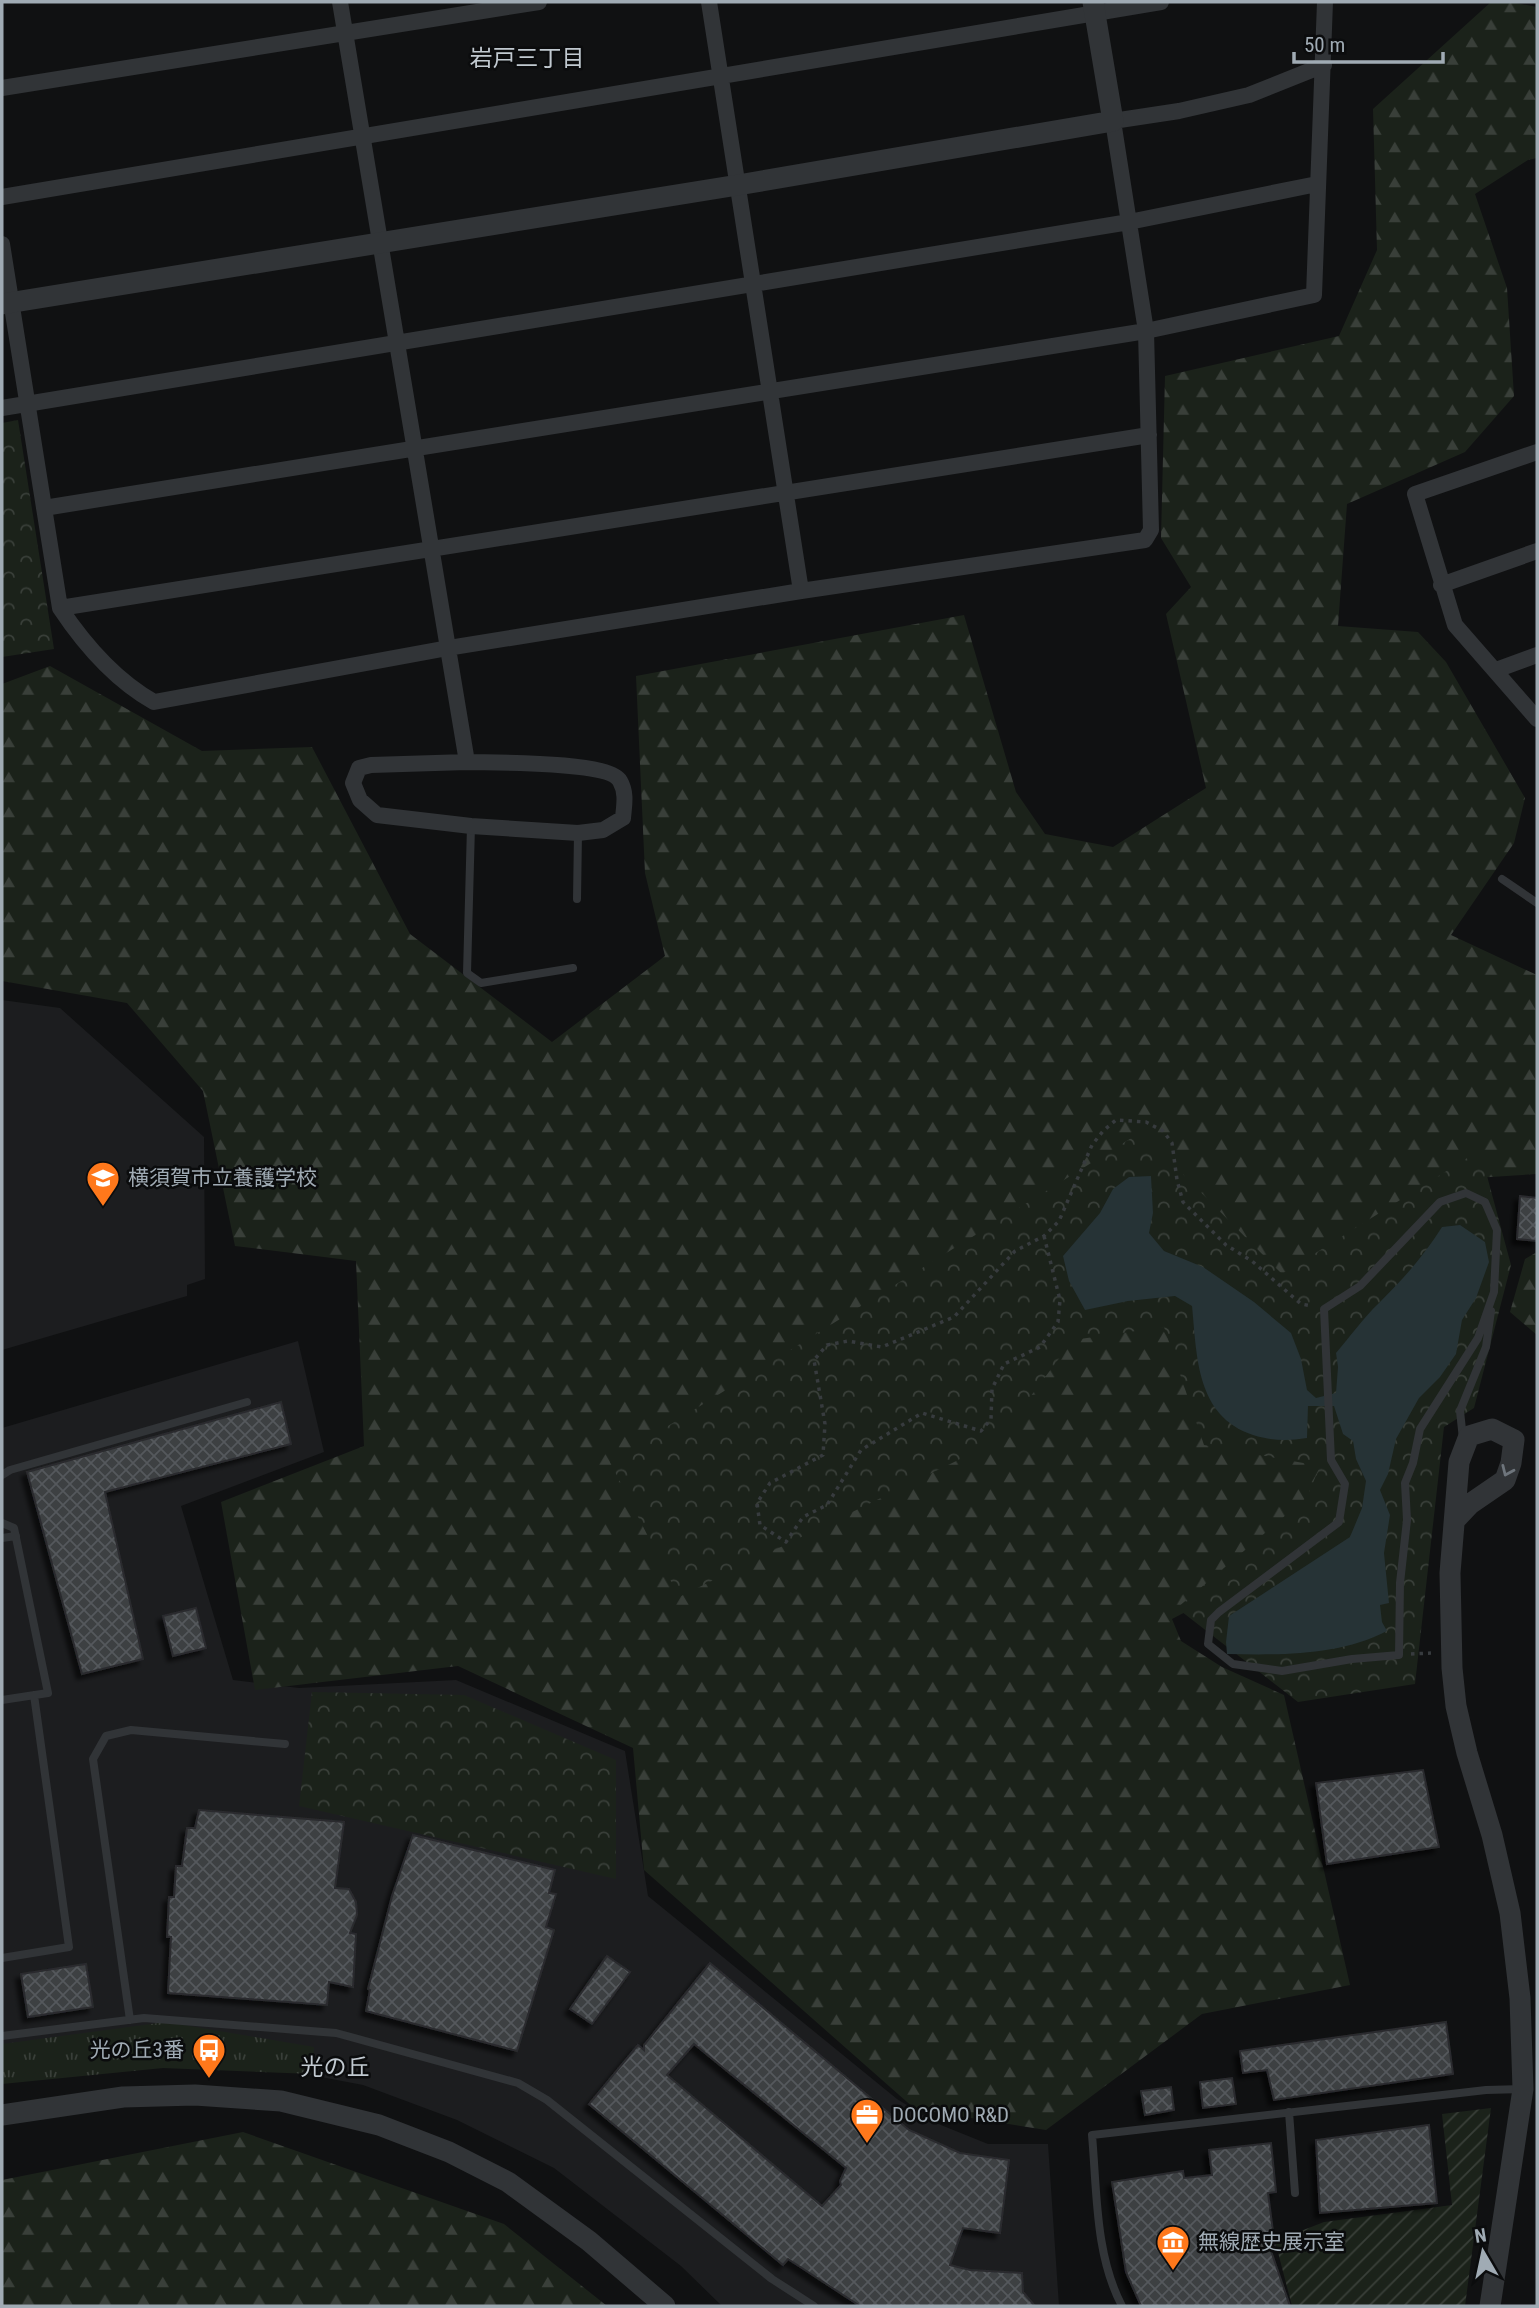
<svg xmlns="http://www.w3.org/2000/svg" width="1539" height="2308" viewBox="0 0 1539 2308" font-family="'Roboto Condensed','Noto Sans JP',sans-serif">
  <defs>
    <pattern id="grass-tufts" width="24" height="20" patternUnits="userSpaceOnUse" patternTransform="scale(1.75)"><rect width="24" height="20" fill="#1b221a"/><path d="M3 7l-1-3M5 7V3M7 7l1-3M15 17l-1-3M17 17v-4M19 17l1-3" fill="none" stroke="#393f39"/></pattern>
    <pattern id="forest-firs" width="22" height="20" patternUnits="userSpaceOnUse" patternTransform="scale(1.75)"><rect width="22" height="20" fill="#1b221a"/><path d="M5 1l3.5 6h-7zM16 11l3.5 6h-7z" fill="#393f39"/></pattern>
    <pattern id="park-crowns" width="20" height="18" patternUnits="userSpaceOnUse" patternTransform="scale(1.75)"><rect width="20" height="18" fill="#1b221a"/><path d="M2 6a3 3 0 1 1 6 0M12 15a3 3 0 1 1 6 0" fill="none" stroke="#393f39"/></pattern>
    <pattern id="garden-furrows" width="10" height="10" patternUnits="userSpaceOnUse" patternTransform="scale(1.75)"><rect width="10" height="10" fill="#1b221a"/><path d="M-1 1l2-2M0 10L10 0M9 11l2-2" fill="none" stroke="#393f39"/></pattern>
    <pattern id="building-cross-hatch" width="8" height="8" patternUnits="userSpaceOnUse" patternTransform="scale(1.75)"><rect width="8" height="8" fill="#3c3f42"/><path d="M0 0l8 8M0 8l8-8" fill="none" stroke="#55585b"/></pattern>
    <filter id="shadow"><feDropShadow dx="-5" dy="5" stdDeviation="2" flood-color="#0009"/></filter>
  </defs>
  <rect width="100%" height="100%" fill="#101112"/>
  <path fill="#1c1d1f" d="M2 1000 60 1008 204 1137 205 1279 187 1285V1296L2 1350Z
    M298 1341 324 1452 181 1506 233 1680 299 1688 456 1680 625 1751 648 1896 897 2099 936 2123 988 2144H1048L1059 2306H722L681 2266 554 2168 457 2120 363 2085 263 2066 168 2061 2 2083V1428Z"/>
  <path fill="url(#grass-tufts)" d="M166 2022 314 2047 313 2074 163 2068 2 2084V2044Z"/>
  <path fill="url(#forest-firs)" d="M1491 2H1511L1537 7V158L1528 160 1475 194 1507 288 1514 396 1465 452 1347 504 1338 626 1418 632 1446 662 1525 798 1514 843 1451 935 1537 975V1174L1444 1180 1342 1483 1235 1586 1172 1619 1181 1641 1222 1667 1284 1695 1350 1985 1202 2014 1046 2130 915 2109 644 1870 633 1748 458 1666 255 1690 221 1502 364 1446 356 1261 235 1246 203 1091 127 1003 2 981V684L50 666 202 751 312 747 410 934 552 1042 665 956 645 873 636 676 964 615 1016 792 1045 834 1113 847 1206 788 1166 614 1191 587 1161 538 1165 376 1339 336 1377 250 1373 109Z
    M1537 1252V1335L1510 1312 1525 1259Z
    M243 2132 504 2224 607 2306H2V2180Z"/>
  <path fill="url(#park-crowns)" d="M18 420 54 649 2 657V423Z
    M1141 1132 1282 1274 1480 1150 1511 1265 1474 1408 1444 1427 1415 1684 1298 1702 1177 1608 1307 1497 1320 1466 1204 1445 1164 1327 1073 1340 997 1441 679 1597 610 1462Z
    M312 1692 464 1695 616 1760V1879L299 1806Z"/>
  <path fill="url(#garden-furrows)" d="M1491 2108 1465 2306H1292L1275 2241 1324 2222 1452 2205 1442 2114Z"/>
  <path fill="#263336" d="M1151 1176 1153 1213 1149 1233 1164 1251 1203 1267 1254 1302 1291 1333 1301 1359 1307 1390 1316 1398 1336 1393 1338 1367 1336 1353C1350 1337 1363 1318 1379 1303 1405 1277 1422 1258 1442 1227L1460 1225 1485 1242 1489 1262 1476 1298 1462 1320 1456 1354 1440 1377 1419 1398 1396 1439 1388 1474 1380 1490 1390 1515 1384 1553 1389 1603 1380 1605 1382 1622 1387 1631C1339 1656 1280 1655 1227 1654L1226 1642 1229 1616 1350 1537 1362 1508 1366 1481 1356 1459 1353 1441 1343 1434 1334 1406H1308L1307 1438C1288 1441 1272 1441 1253 1435 1196 1416 1197 1357 1192 1306L1175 1296 1128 1301 1085 1310 1069 1281 1063 1256 1100 1213 1113 1189 1129 1177Z"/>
  <path fill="url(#building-cross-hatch)" stroke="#2a2b2e" stroke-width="2" fill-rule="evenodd" filter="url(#shadow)" d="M1520 1196 1537 1198V1241L1517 1239Z
    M281 1402 291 1444 105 1492 143 1659 82 1674 27 1472Z
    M196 1608 206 1648 173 1656 163 1616Z
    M1423 1770 1439 1847 1327 1864 1316 1783Z
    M199 1810 344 1822 335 1888 349 1889 356 1902 357 1915 350 1933 356 1934 353 1987 329 1982 327 2005 168 1993 171 1937H167L169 1897H174L176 1866H182L187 1828H195Z
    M413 1835 555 1870 549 1893 556 1894 546 1927 554 1930 517 2051 366 2011 370 1990 368 1989 392 1896Z
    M607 1956 630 1972 592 2024 570 2009Z
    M710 1963 909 2130 960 2153 1009 2160 1000 2233 963 2228 950 2265 970 2270 1022 2273 1023 2292 1035 2306H860L788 2259 783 2265 589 2104 638 2045 644 2050V2045ZM694 2044 846 2168 840 2181 841 2185 822 2206 667 2075Z
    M86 1964 93 2007 28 2017 21 1974Z
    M1446 2022 1453 2074 1274 2100 1267 2070 1243 2073 1240 2051Z
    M1232 2078 1236 2104 1203 2108 1200 2082Z
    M1171 2087 1174 2110 1145 2115 1141 2091Z
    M1429 2125 1437 2203 1320 2213 1316 2140Z
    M1271 2143 1276 2192 1268 2193 1275 2247 1270 2248 1290 2306H1141L1126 2272 1112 2182 1183 2171 1184 2178 1212 2175 1209 2150Z"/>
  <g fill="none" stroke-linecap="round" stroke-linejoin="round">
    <path stroke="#373b3e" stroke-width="3.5" stroke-dasharray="3.5 5" stroke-linecap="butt" d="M1044 1236 1060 1300 1058 1322 1040 1347 1004 1364 992 1389 991 1419 981 1431 922 1413 861 1450 827 1505 803 1517 786 1542 760 1525 757 1503 770 1483 823 1455 825 1424 814 1360 827 1345 848 1341 882 1347 954 1317 1015 1251 1044 1236 1059 1221 1092 1145 1103 1131 1116 1120 1146 1122 1163 1131 1172 1143 1177 1180 1183 1202 1226 1245 1252 1261 1301 1304 1312 1306
      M1411 1654 1431 1653"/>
    <path stroke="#313437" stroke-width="8" d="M471 826 467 973 481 983 573 968
      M1502 879 1537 903
      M577 899 578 833
      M1466 1193 1485 1202 1497 1230 1494 1292 1478 1338 1420 1429 1413 1463 1405 1483 1407 1520 1400 1583 1399 1655 1352 1659 1282 1671 1233 1664 1208 1644 1211 1620 1219 1612 1339 1522 1345 1484 1331 1460 1324 1309 1360 1286 1440 1202Z
      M1463 1439 1460 1411 1486 1347 1491 1311
      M2 1475 10 1470 247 1402
      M2 1523 14 1528 48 1693 2 1700
      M2 1538 16 1536
      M2 1958 69 1947 34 1695
      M130 2020 93 1759 106 1736 131 1730 285 1744
      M2 2036 144 2018 336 2033 518 2083 547 2100 772 2279 814 2306
      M1289 2112 1295 2193
      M1122 2306C1095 2255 1097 2191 1092 2135L1486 2090 1523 2089"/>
    <path stroke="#313437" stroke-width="16" d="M340 2 467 762
      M709 2 801 591
      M2 88 539 2
      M2 197C388 132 775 70 1161 2
      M2 244 60 608C84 644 115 680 154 702L448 648 801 591 1145 540 1151 530 1146 331 1113 121 1179 111 1249 95 1324 65
      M2 408 1129 222 1317 184
      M1537 452 1415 494 1455 625 1537 719
      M44 508 1146 331 1314 295 1325 2
      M1441 585 1537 551
      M60 608 1149 435
      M1496 670 1537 655
      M467 762C493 763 609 761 620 781 627 793 624 806 623 818L603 830 578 833 471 826 377 815 360 800 353 783 359 768 371 765Z"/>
    <path stroke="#313437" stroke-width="21" d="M2 304 738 185 1113 121 1093 2
      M1455 1520 1470 1504 1505 1480 1511 1463 1514 1440 1492 1429 1469 1436 1459 1462 1450 1573 1452 1668 1456 1706 1467 1753 1492 1835 1510 1913 1520 1998 1523 2089 1490 2306
      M2 2115 123 2097 195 2095 281 2101 379 2125 449 2152 508 2182 589 2241 665 2306"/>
  </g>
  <defs><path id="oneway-chevron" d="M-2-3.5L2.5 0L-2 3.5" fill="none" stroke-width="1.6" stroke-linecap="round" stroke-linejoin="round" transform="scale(1.75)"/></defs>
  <use stroke="#6e757c" href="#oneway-chevron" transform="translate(1507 1471) rotate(114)"/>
  <defs>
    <symbol id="school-pin" viewBox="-11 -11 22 30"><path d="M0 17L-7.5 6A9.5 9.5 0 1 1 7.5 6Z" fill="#ff781b" stroke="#0b0c0d"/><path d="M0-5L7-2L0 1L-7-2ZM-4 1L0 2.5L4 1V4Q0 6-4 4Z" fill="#fff"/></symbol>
    <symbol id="bus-pin" viewBox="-11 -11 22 30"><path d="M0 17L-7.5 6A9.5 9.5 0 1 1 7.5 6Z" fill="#ff781b" stroke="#0b0c0d"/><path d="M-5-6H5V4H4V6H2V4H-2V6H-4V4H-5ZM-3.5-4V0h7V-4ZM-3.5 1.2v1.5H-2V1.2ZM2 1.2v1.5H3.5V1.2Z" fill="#fff"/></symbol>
    <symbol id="office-pin" viewBox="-11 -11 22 30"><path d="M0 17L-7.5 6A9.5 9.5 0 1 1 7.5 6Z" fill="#ff781b" stroke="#0b0c0d"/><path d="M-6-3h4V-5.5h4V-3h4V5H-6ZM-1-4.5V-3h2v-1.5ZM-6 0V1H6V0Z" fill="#fff"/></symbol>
    <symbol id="museum-pin" viewBox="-11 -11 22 30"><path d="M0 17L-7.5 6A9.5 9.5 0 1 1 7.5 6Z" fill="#ff781b" stroke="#0b0c0d"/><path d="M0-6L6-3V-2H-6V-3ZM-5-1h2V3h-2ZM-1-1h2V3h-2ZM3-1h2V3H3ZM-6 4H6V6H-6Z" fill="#fff"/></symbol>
  </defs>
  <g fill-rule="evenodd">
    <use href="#school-pin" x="84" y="1159" width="38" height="52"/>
    <use href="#bus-pin" x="190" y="2031" width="38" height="52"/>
    <use href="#office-pin" x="848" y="2096" width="38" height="52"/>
    <use href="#museum-pin" x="1154" y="2223" width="38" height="52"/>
  </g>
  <g text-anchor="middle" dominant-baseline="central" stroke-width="5" stroke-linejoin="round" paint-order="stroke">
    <g font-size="21" fill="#a0abb4" stroke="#0b0c0d" text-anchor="start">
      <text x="128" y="1178">横須賀市立養護学校</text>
      <text x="184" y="2050" text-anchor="end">光の丘3番</text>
      <text x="892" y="2115">DOCOMO R&amp;D</text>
      <text x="1198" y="2242">無線歴史展示室</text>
    </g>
    <g font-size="23" fill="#c1c9d0" stroke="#0b0c0d">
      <text x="527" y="58">岩戸三丁目</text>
      <text x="335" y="2067">光の丘</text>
    </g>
  </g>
  <rect width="1539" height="2308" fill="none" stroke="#a0abb4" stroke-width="7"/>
  <g transform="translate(1483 2252) rotate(351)" stroke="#0b0c0d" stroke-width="5" paint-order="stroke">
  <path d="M0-5L12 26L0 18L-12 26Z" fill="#a0abb4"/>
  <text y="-10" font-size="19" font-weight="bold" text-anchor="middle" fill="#a0abb4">N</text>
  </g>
  <path d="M1294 52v10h149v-10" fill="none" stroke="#a0abb4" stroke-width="3.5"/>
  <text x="1304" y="52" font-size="21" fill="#a0abb4" stroke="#0b0c0d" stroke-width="5" paint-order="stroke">50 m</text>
</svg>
